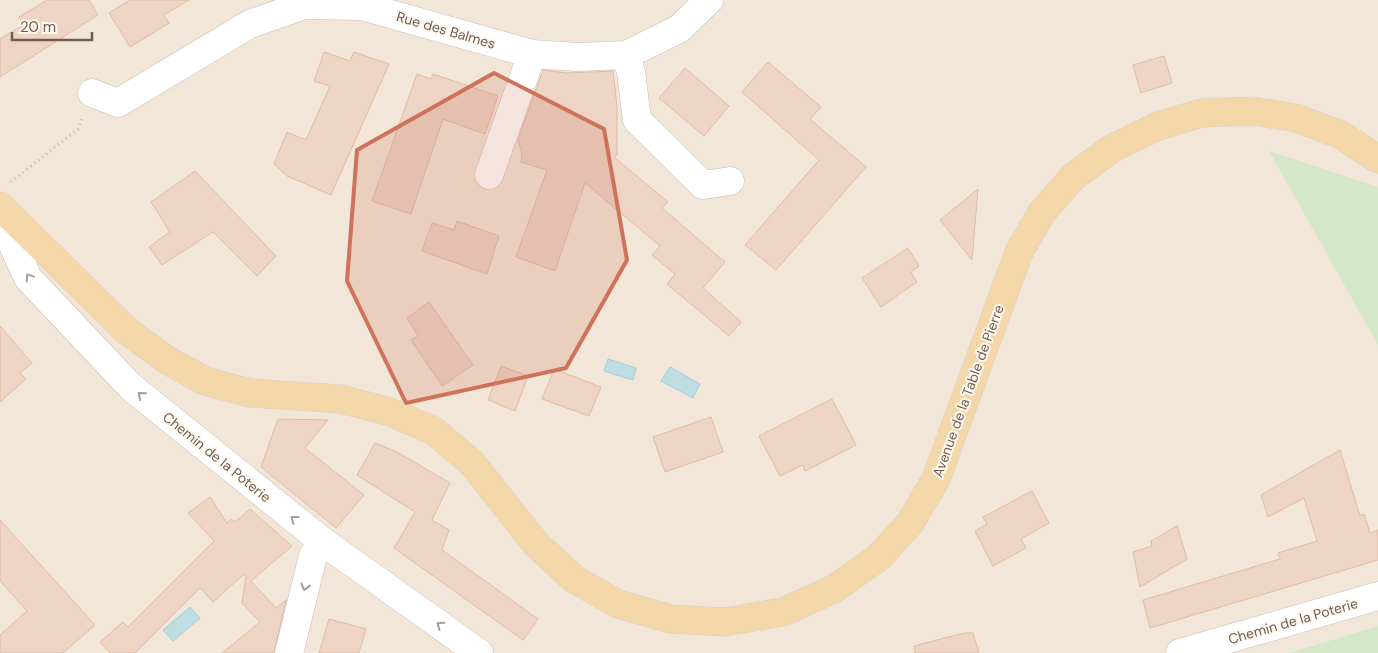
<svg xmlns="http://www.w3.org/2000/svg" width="1378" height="653" viewBox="0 0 1378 653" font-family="'DM Sans',sans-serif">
  <rect width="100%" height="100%" fill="#fbf4e9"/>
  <path fill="#f2e6d8" d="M0 0H1378V626L1289 653H0Z"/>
  <path fill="#d5e7c9" d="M1269 151 1378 187V345Z
    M1378 626V653H1289Z"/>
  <path fill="#bfdee3" stroke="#a6cdd3" d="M608 359 636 368 633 380 604 371Z
    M670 367 700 384 693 398 661 381Z
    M190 607 200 618 173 641 163 630Z"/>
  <path fill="#edd4c4" stroke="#dfbba5" d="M47 0H89L98 15 0 77V39L23 25 19 17Z
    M130 0H189L164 15 169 23 130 47 109 13Z
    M324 52 350 61 354 52 389 64 331 195 287 176 274 164 287 132 306 140 330 86 314 81Z
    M1164 56 1172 83 1141 93 1133 65Z
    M768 62 821 107 810 119 866 167 776 270 745 245 819 160 742 92Z
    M685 68 729 106 704 136 659 98Z
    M543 70 566 73 613 71 617 106V155L614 157 668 202 662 208 725 262 703 288 741 322 729 336 667 284 675 274 652 255 660 246 585 183 555 271 516 257 547 170 521 162 522 154 518 140Z
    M417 74 431 79 433 74 498 96 485 134 443 119 411 214 372 201Z
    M195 171 276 256 257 276 213 232 162 265 149 247 170 232 151 202Z
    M978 189 972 260 940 220Z
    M457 221 499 236 487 274 422 251 432 223 454 230Z
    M908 248 919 266 911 272 917 282 881 307 862 278Z
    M429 302 473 365 442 386 411 340 418 336 407 318Z
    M0 326 32 363 20 373 26 379 0 402Z
    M501 366 528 376 515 411 488 400Z
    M554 369 601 387 589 416 542 399Z
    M832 399 856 445 805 471 803 465 780 476 759 436Z
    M711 417 723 452 665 472 653 437Z
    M278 419 328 420 305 448 364 495 336 528 261 467Z
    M375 443 397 452 450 483 432 520 449 530 442 550 538 619 523 640 394 548 415 512 357 475Z
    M1340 450 1360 516 1364 514 1370 533 1378 530V560L1150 628 1143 600 1280 559 1278 553 1317 541 1304 498 1268 517 1261 495Z
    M1032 491 1049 523 1021 539 1026 548 993 566 975 531 987 524 983 517Z
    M210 497 227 523 231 519 235 522 250 509 292 546 251 581 276 608 286 600 274 653H222L260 622 242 603 246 576 244 574 213 602 200 588 135 653H110L100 642 123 622 128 627 214 541 188 513Z
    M0 520 95 625 63 653H0V635L27 611 0 581Z
    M1177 526 1187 559 1140 587 1133 552 1152 546 1151 541Z
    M329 619 366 629 359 653H319Z
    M964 633H973L979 653H915L914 646Z"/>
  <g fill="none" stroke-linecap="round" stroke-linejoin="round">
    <defs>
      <path id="minor" d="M626 55 631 72 637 120 703 185 730 181
        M92 93 118 103 250 24 304 5 362 6 532 54 578 57 626 55 679 29 709 0
        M489 175 532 54
        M0 217 28 278 131 387 322 541 479 653
        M289 653 313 556 322 541
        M1180 653 1378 596"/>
      <path id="major" d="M0 206 127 331 167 360 205 381 250 393 341 399 390 412 434 431 472 463 536 544 574 579 618 604 671 619 724 622 783 612 834 589 879 557 910 523 936 479 1019 252 1042 212 1073 177 1111 149 1158 126 1202 113 1253 111 1296 118 1339 134 1378 159"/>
    </defs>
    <use href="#minor" stroke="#ccbcb0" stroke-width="29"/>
    <use href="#major" stroke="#d8d1ce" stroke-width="29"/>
    <path stroke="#d3b7a6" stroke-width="3" stroke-dasharray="1 4" stroke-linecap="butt" d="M11 182 78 129 82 119"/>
    <use href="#minor" stroke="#fff" stroke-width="28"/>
    <use href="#major" stroke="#f3d7a8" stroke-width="28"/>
  </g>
  <defs><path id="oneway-chevron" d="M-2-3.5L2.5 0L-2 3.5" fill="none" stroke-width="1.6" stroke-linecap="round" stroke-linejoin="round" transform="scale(1.25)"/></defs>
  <g stroke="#ab9d95">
    <use href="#oneway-chevron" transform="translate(29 277) rotate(-124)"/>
    <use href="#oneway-chevron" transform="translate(141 395) rotate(-140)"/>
    <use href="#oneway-chevron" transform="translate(294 519) rotate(-142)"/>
    <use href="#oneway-chevron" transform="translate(305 587) rotate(104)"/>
    <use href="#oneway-chevron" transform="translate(440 625) rotate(-145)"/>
  </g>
  <path fill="#ce735a" fill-opacity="0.2" stroke="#ce735a" stroke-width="4" stroke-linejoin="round" d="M494 73 604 129 627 260 566 368 406 403 347 281 357 150Z"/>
  <g text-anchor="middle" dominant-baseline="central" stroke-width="4" stroke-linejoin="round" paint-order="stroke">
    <g font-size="14" fill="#735c4f" stroke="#fdf8f0">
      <text transform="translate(446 30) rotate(16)">Rue des Balmes</text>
      <text transform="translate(968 391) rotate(-70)">Avenue de la Table de Pierre</text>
      <text transform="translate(217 457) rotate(39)">Chemin de la Poterie</text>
      <text transform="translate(1293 621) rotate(-16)">Chemin de la Poterie</text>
    </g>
  </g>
  <path d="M12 32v8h80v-8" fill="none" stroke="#735c4f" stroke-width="2.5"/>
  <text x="20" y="32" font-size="15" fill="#735c4f" stroke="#fdf8f0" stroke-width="4" paint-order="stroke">20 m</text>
</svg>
